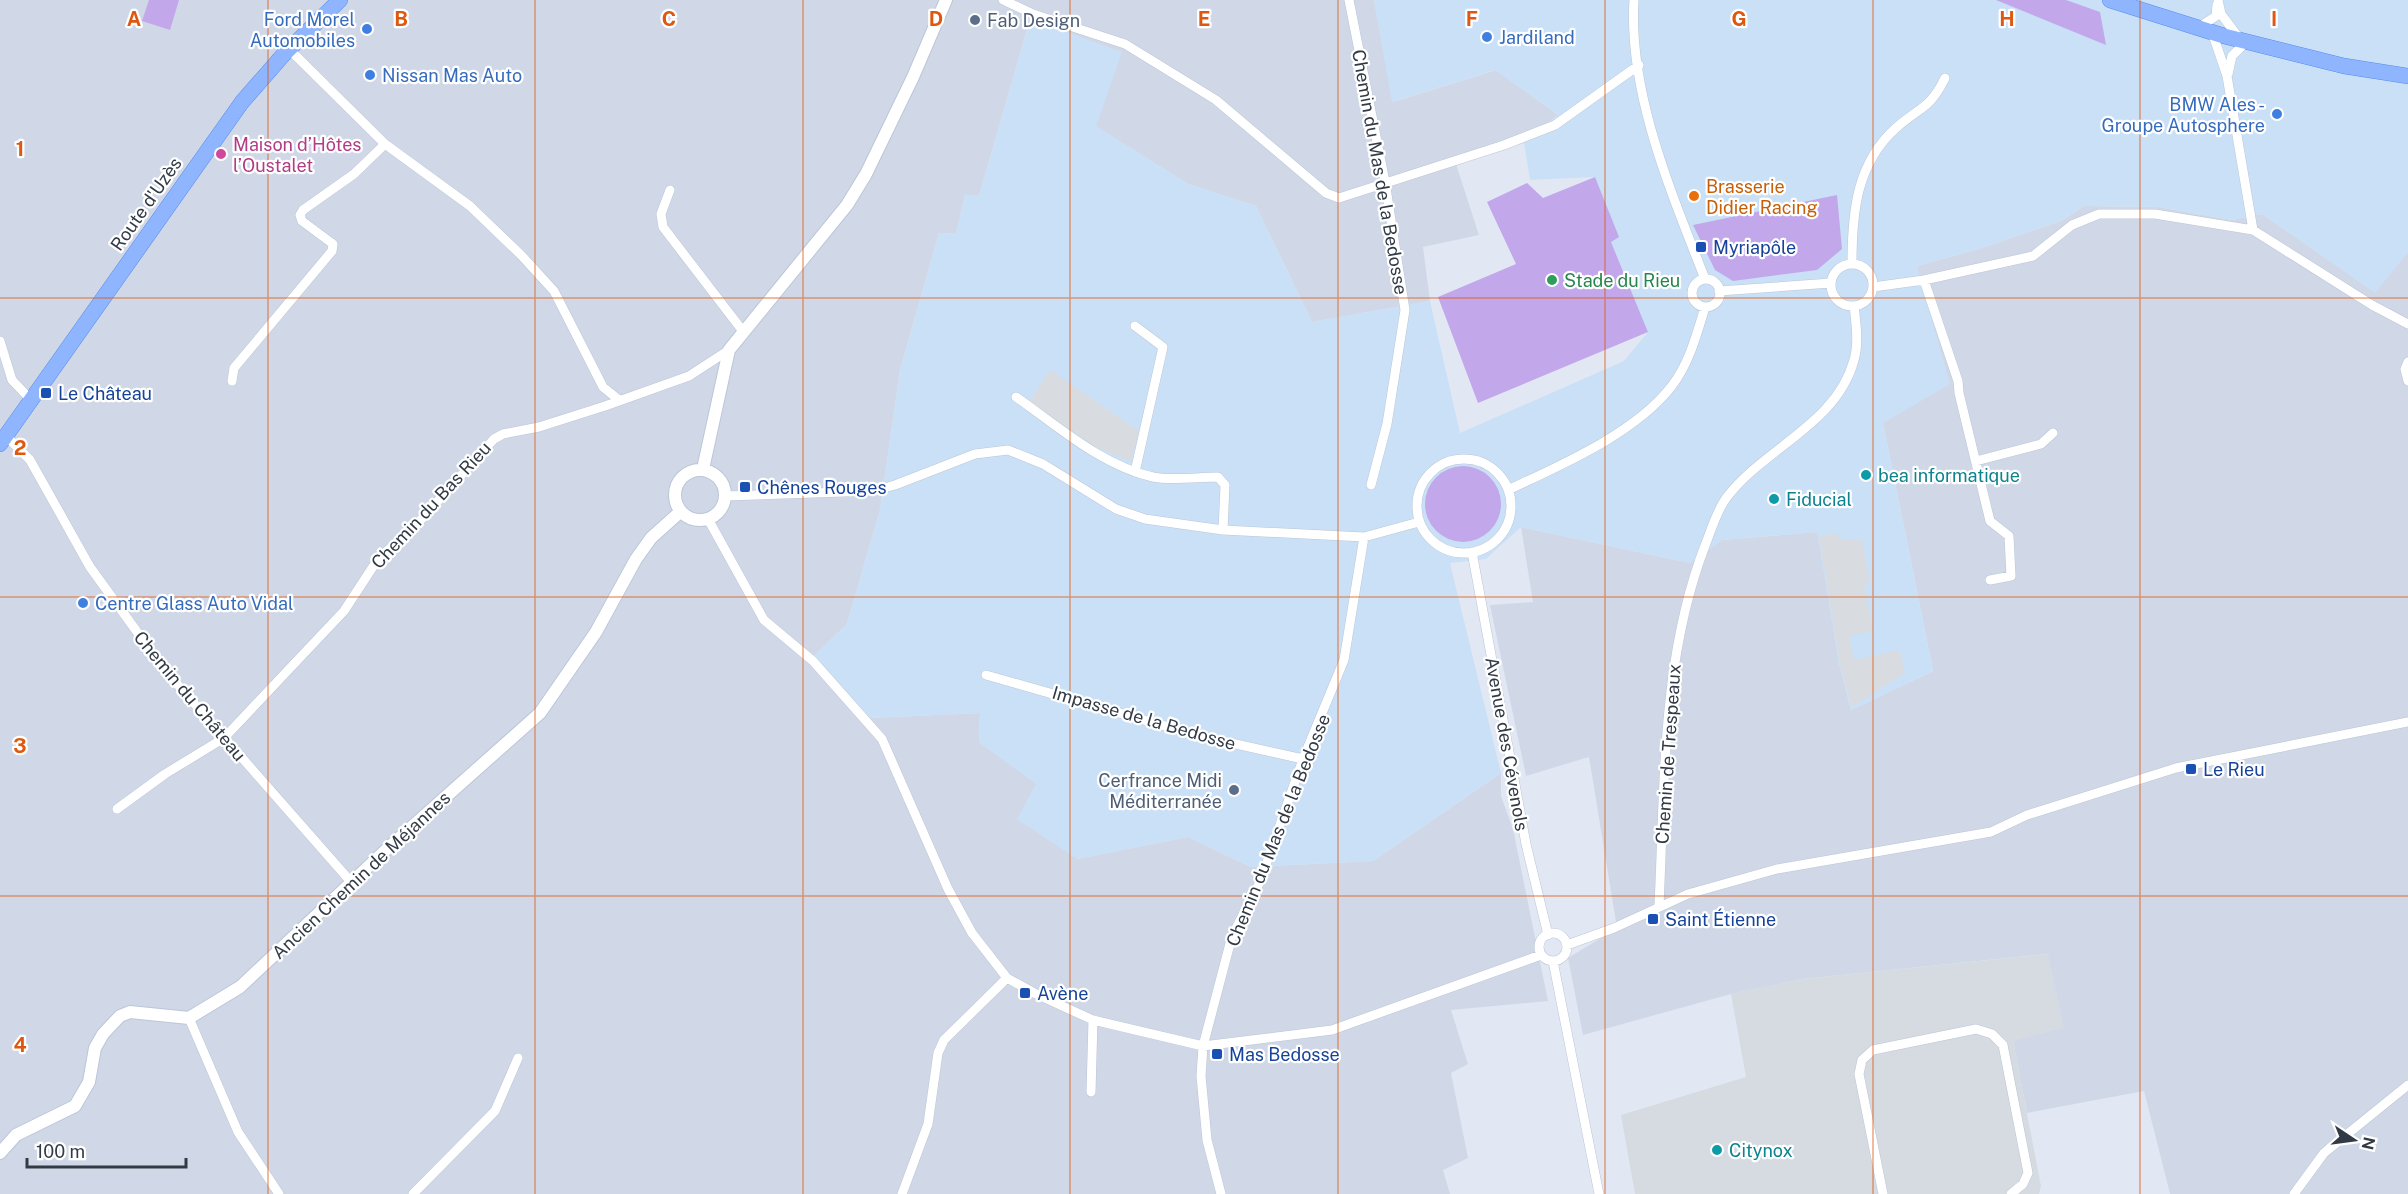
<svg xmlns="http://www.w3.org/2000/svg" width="2408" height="1194" viewBox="0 0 2408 1194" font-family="'Public Sans',sans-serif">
  <rect width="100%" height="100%" fill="#e2e8f3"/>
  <path fill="#d0d8e7" d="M0 0H1374L1393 102 1496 70 1558 115 1524 143 1455 161 1479 235 1423 247 1430 301 1312 322 1256 206 1188 184 1095 126 1030 19 979 196 965 195 956 234 939 233 900 370 880 510 847 624 812 658 871 718 980 713 979 742 1037 784 1077 859 1188 837 1251 867 1373 861 1501 773V796L1513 829 1548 1001 1451 1010 1468 1064 1451 1073 1468 1158 1443 1170 1450 1194H0Z
    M2084 206 2158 207 2232 220 2262 214 2375 292 2408 252V1194H2170L2144 1091 2027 1113 2013 1041 2047 954 1802 979 1731 994 1583 1035 1568 958 1617 928 1589 757 1526 776 1490 605 1533 602 1521 527 1690 563 1722 540 1818 532 1839 663 1851 710 1933 671 1883 423 1921 288 1917 266 1979 249 2061 221Z"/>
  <path fill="#cae0f7" d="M1374 0H2408V252L2375 293 2262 214 2232 220 2158 207 2084 206 2061 221 1979 249 1917 266 1950 384 1883 423 1933 671 1851 710 1839 663 1817 532 1722 540 1690 563 1521 527 1486 559 1450 563 1501 773 1373 861 1251 867 1188 837 1077 859 1017 819 1036 784 979 742 980 713 871 718 812 658 847 624 880 510 900 370 939 233 956 234 965 194 979 196 1030 19 1122 52 1096 126 1188 184 1256 206 1312 322 1430 301 1460 433 1624 361 1648 332 1611 242 1595 177 1530 180 1524 143 1558 115 1495 70 1392 102Z"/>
  <path fill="#d5dbe1" d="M2048 954 2064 1028 2013 1041 2041 1186 2039 1194H1635L1621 1115 1746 1077 1731 994 1802 979Z"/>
  <path fill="#c2a7eb" d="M149 0H179L170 30 142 21Z
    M1996 0H2066L2100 12 2106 45Z
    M1595 177 1619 237 1611 242 1648 332 1478 403 1438 297 1516 264 1487 202 1527 183 1543 198Z
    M1837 195 1842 249 1817 270 1733 281 1715 270 1693 225Z
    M1425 504a38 38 0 1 1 76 0a38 38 0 1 1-76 0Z"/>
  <path fill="#d8dce0" d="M1050 370 1139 431 1131 461 1098 448 1029 402Z
    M1835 533 1843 539 1862 540 1870 583 1864 584 1873 631 1849 636 1854 660 1900 650 1905 673 1852 707 1841 668 1819 537Z"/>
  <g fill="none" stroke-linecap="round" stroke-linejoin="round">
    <defs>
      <path id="minor" d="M1003 0 1033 14 1125 44 1216 100 1326 193 1339 198 1504 145 1555 125 1639 65
        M1349 0 1385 182 1405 310 1387 424 1371 485
        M1634 0C1628 93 1672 194 1705 279
        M2218 0 2221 14 2239 38
        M2198 28 2216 16 2217 5
        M2212 32 2227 76 2253 230
        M289 49 385 144 470 206 521 255 554 291 603 387 619 400
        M2228 74 2232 56 2247 41
        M670 190 661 214 663 227 742 330
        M1852 264C1852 213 1856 163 1897 127 1920 107 1930 109 1945 78
        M1831 285a21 21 0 1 1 42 0a21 21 0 1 1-42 0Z
        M1692 293a14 14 0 1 1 28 0a14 14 0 1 1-28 0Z
        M1924 280 1958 381 1959 393 1990 521 2009 536 2011 576 1990 580
        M1873 287 1924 280 2033 256 2072 225 2099 214H2155L2253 230 2372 305 2408 324
        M1719 291 1831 283
        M1135 326 1163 347 1135 472
        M0 341 12 380 31 400
        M2408 362 2405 369 2408 381
        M232 381 234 368 332 251 333 244 302 221 300 215 303 210 354 174 385 144
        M1016 397C1058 426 1102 466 1153 477 1173 481 1197 477 1218 477L1225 485 1223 530
        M6 436 30 460 90 567 164 669 352 883
        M1417 506a47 47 0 1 1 94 0a47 47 0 1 1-94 0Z
        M1976 461 2041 444 2053 433
        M1508 490C1561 465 1634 434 1671 387 1689 364 1697 334 1705 307
        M725 496 873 491 895 485 975 454 1008 450 1043 464 1116 509 1145 519 1223 530 1364 537 1419 522
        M708 519 764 620 813 661 882 739 948 889 972 933 1007 978 1036 994 1093 1020 1203 1046 1332 1030 1541 955
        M1472 552 1526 844 1548 935
        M986 675 1200 736 1303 759
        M117 809 165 774 224 738 344 611 378 559 417 524 494 439 503 434 539 427 605 406 689 376 729 350
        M1659 905C1665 784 1661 658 1706 543 1712 528 1717 510 1727 497 1764 448 1837 424 1854 360 1859 343 1856 323 1854 306
        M1539 947a14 14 0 1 1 28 0a14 14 0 1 1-28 0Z
        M1567 945 1614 928 1688 894 1777 869 1991 832 2027 815 2176 768 2408 722
        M1553 961 1599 1194
        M189 1018 238 1132 279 1194
        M1091 1092 1093 1020
        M413 1194 495 1111 518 1058
        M902 1194 928 1124 938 1053 944 1040 1007 978
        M1221 1194 1207 1140 1201 1076 1203 1046 1232 936 1260 882 1303 759 1344 660 1364 537
        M1883 1194 1859 1074 1862 1060 1873 1050 1976 1029 1992 1034 2003 1045 2028 1173 2023 1184 2011 1194
        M2294 1194 2324 1153 2408 1085"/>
      <path id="tertiary" d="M703 469 729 350 847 205 866 174 913 77 946 0
        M675 495a25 25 0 1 1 50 0a25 25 0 1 1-50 0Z
        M0 1153 16 1135 75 1106 89 1082 95 1048 103 1034 120 1016 130 1012 189 1018 240 987 387 849 540 713 596 632 636 559 651 538 681 511"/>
      <path id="primary" d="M2110 0 2224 36 2344 66 2408 76
        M0 444 242 102 284 54 340 0"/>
    </defs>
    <use href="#minor" stroke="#bbc6d7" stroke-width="10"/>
    <use href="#tertiary" stroke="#bbc6d7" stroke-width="14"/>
    <use href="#primary" stroke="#568ced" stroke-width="16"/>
    <use href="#minor" stroke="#fff" stroke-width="9"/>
    <use href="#tertiary" stroke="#fff" stroke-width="12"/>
    <use href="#primary" stroke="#8fb5ff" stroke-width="15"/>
  </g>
  <path fill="none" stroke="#df580f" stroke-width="1.5" stroke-opacity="0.55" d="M268 0V1194M535 0V1194M803 0V1194M1070 0V1194M1338 0V1194M1605 0V1194M1873 0V1194M2140 0V1194M0 298H2408M0 597H2408M0 896H2408"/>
  <g fill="#5c6f8a" stroke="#fff" stroke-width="2">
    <circle cx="975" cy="20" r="6"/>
    <circle cx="1234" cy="790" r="6"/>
  </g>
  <g fill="#3f7fe0" stroke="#fff" stroke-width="2">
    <circle cx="367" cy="29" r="6"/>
    <circle cx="1487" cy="37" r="6"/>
    <circle cx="370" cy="75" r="6"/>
    <circle cx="2277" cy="114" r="6"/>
    <circle cx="83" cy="603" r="6"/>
  </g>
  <circle fill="#d1479c" stroke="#fff" stroke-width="2" cx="221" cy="154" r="6"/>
  <circle fill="#e8710a" stroke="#fff" stroke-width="2" cx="1694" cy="196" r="6"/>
  <g fill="#1a4fb4" stroke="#fff" stroke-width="2">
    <rect x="1695" y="241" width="12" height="12" rx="3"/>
    <rect x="40" y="387" width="12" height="12" rx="3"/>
    <rect x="739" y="481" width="12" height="12" rx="3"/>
    <rect x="2185" y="763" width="12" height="12" rx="3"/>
    <rect x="1647" y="913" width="12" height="12" rx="3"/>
    <rect x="1019" y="987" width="12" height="12" rx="3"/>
    <rect x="1211" y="1048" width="12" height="12" rx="3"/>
  </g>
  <circle fill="#2e9e5b" stroke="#fff" stroke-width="2" cx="1552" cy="280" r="6"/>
  <g fill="#0f9aa8" stroke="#fff" stroke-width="2">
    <circle cx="1866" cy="475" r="6"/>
    <circle cx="1774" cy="499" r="6"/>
    <circle cx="1717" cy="1150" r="6"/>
  </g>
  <g text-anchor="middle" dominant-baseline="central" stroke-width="4.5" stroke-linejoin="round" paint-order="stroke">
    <g font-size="18" fill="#366cbe" stroke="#fff" text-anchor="start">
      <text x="355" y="19" text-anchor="end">Ford Morel<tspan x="355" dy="21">Automobiles</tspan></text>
      <text x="1499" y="37">Jardiland</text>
      <text x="382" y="75">Nissan Mas Auto</text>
      <text x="2265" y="104" text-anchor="end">BMW Ales -<tspan x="2265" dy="21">Groupe Autosphere</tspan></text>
      <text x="95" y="603">Centre Glass Auto Vidal</text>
    </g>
    <g font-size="18" fill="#4e5e75" stroke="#fff" text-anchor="start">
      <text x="987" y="20">Fab Design</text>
      <text x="1222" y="780" text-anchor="end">Cerfrance Midi<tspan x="1222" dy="21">Méditerranée</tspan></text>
    </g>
    <g font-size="18" fill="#b23c85" stroke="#fff" text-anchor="start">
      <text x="233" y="144">Maison d’Hôtes<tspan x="233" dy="21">l’Oustalet</tspan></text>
    </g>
    <g font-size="18" fill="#323b45" stroke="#fff">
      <text transform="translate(1380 172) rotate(80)">Chemin du Mas de la Bedosse</text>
      <text transform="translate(146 204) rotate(-55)">Route d'Uzès</text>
      <text transform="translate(431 505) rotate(-47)">Chemin du Bas Rieu</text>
      <text transform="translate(190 696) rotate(50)">Chemin du Château</text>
      <text transform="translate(1144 718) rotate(16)">Impasse de la Bedosse</text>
      <text transform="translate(1507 744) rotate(80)">Avenue des Cévenols</text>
      <text transform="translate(1668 754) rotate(-86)">Chemin de Trespeaux</text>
      <text transform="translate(1278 830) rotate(-68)">Chemin du Mas de la Bedosse</text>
      <text transform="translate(361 875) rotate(-43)">Ancien Chemin de Méjannes</text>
    </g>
    <g font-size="18" fill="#c56008" stroke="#fff" text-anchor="start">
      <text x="1706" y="186">Brasserie<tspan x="1706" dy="21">Didier Racing</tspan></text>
    </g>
    <g font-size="18" fill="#164399" stroke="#fff" text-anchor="start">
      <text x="1713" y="247">Myriapôle</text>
      <text x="58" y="393">Le Château</text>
      <text x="757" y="487">Chênes Rouges</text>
      <text x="2203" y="769">Le Rieu</text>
      <text x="1665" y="919">Saint Étienne</text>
      <text x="1037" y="993">Avène</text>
      <text x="1229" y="1054">Mas Bedosse</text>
    </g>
    <g font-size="18" fill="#27864d" stroke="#fff" text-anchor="start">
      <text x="1564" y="280">Stade du Rieu</text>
    </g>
    <g font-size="18" fill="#0d838f" stroke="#fff" text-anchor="start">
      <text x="1878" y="475">bea informatique</text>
      <text x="1786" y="499">Fiducial</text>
      <text x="1729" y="1150">Citynox</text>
    </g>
  </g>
  <g font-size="20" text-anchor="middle" font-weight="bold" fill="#df580f" stroke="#fff" stroke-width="4.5" stroke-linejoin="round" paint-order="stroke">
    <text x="134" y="26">A</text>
    <text x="401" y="26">B</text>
    <text x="669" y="26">C</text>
    <text x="936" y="26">D</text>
    <text x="1204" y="26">E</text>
    <text x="1472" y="26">F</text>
    <text x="1739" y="26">G</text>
    <text x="2007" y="26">H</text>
    <text x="2274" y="26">I</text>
    <text x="20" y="156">1</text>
    <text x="20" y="455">2</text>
    <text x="20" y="753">3</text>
    <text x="20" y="1052">4</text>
  </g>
  <g transform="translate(2354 1140) rotate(103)" stroke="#ffffff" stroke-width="4.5" paint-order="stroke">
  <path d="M0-4.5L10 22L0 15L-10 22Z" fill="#323b45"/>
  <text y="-9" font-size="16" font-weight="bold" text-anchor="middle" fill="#323b45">N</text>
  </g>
  <path d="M27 1158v9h159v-9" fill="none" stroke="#323b45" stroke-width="3"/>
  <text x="36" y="1158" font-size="18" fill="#323b45" stroke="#ffffff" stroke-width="4.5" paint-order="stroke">100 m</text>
</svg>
